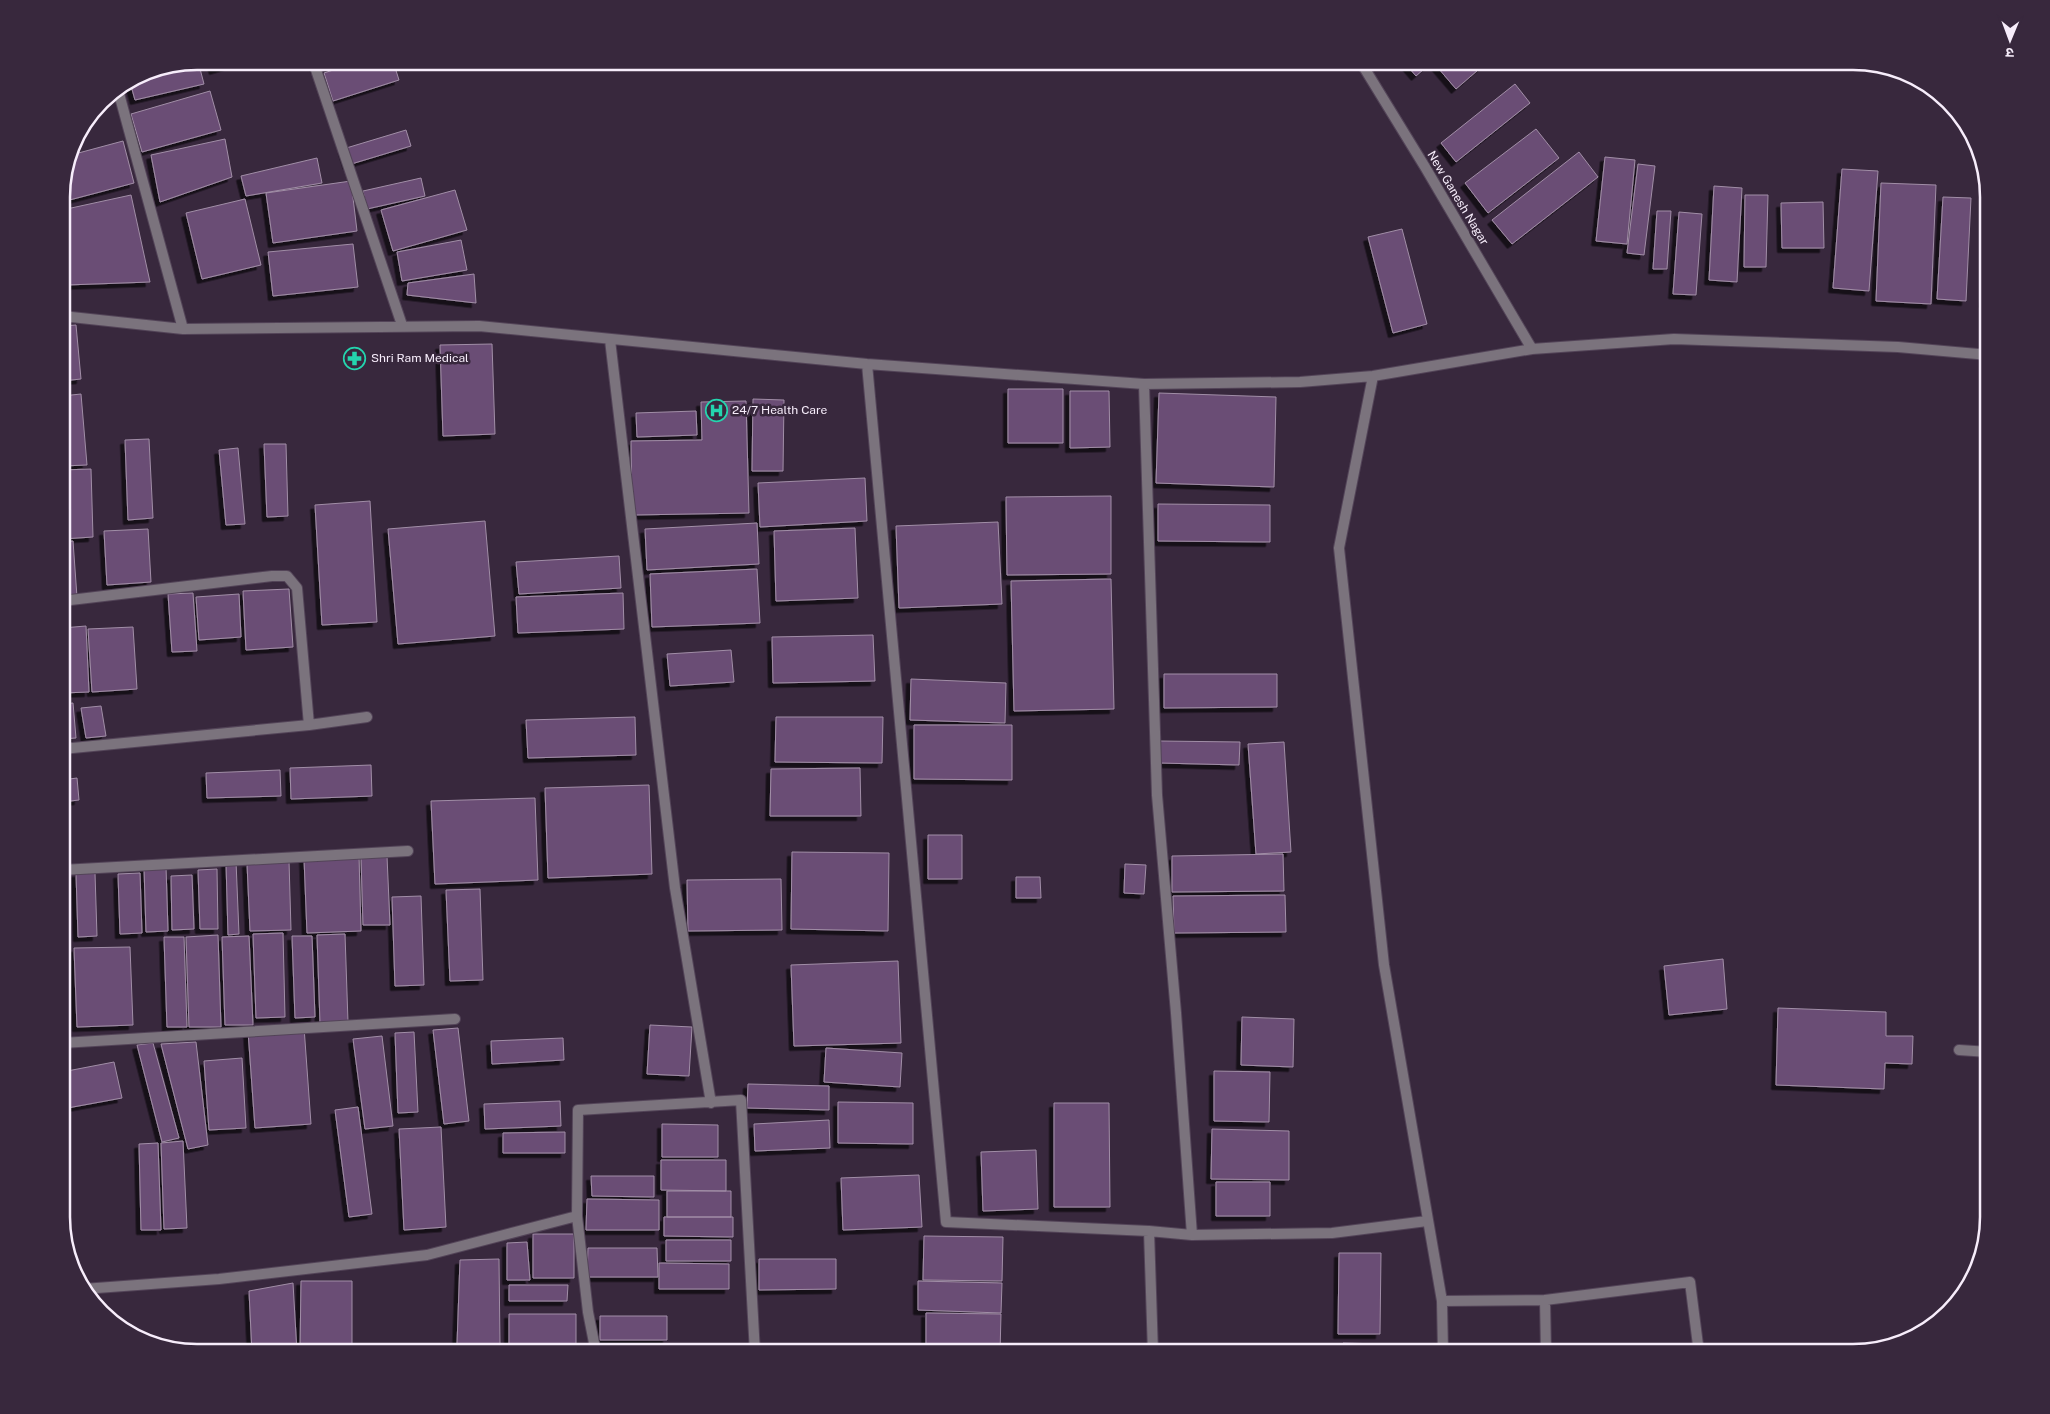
<svg xmlns="http://www.w3.org/2000/svg" width="2050" height="1414" viewBox="0 0 2050 1414" font-family="'Public Sans','Noto Sans Devanagari',sans-serif">
  <defs>
    <filter id="shadow"><feDropShadow dx="-4.5" dy="4.5" stdDeviation="0" flood-color="#0009"/></filter>
  </defs>
  <rect width="100%" height="100%" fill="#38283d"/>
  <path fill="#6b4d74" stroke="#a18ea7" filter="url(#shadow)" d="M198 61 204 84 135 100 130 82 144 73Z
    M211 61H244L214 70Z
    M313 61H341L316 69Z
    M361 61H393L399 80 333 101 324 73Z
    M1403 61H1433L1416 76Z
    M1483 61 1485 64 1456 89 1433 62Z
    M1515 84 1530 103 1456 162 1441 143Z
    M210 91 221 130 142 152 131 114Z
    M1536 129 1559 158 1488 213 1465 183Z
    M406 130 411 146 348 165 343 149Z
    M225 139 232 177 160 202 151 155Z
    M123 141 134 183 62 202V189L71 155Z
    M1579 152 1598 177 1512 244 1492 220Z
    M1605 157 1635 160 1627 244 1596 241Z
    M317 158 322 183 246 196 241 176Z
    M1638 164 1655 166 1644 255 1627 253Z
    M1842 169 1878 171 1869 291 1833 288Z
    M421 178 425 196 367 209 363 191Z
    M351 181 357 231 273 243 266 193Z
    M1881 183 1936 185 1931 304 1876 301Z
    M1714 186 1742 188 1737 282 1709 280Z
    M455 190 467 230 393 251 381 210Z
    M131 195 150 282 66 285 62 266V210Z
    M1745 195H1768L1766 267H1744Z
    M1943 197 1971 198 1966 301 1937 299Z
    M245 199 261 265 202 279 186 213Z
    M1823 202 1824 248H1782L1781 203Z
    M1657 211H1671L1667 269H1653Z
    M1679 212 1702 214 1696 295 1673 294Z
    M1402 229 1427 324 1393 333 1368 237Z
    M1989 237V304L1984 303Z
    M461 240 467 270 402 281 397 252Z
    M353 244 358 287 273 296 268 252Z
    M474 274 476 303 407 295 408 283Z
    M76 325 81 379 62 381V326Z
    M492 344 495 434 443 436 440 345Z
    M1008 389H1063V443H1008Z
    M1070 391H1109L1110 447 1070 448Z
    M1159 393 1276 397 1274 487 1156 483Z
    M81 394 87 465 62 466V396Z
    M753 399 784 400 783 471H752Z
    M746 401 749 513 632 515 631 441 702 440 701 402Z
    M696 411 697 435 637 437 636 413Z
    M149 439 153 518 128 520 125 440Z
    M264 444H286L288 516 267 517Z
    M238 448 245 524 226 525 219 450Z
    M91 469 93 537 62 539V470Z
    M865 478 867 521 760 527 758 483Z
    M1111 496V574L1007 575 1006 497Z
    M370 501 377 622 322 625 315 505Z
    M1158 504 1270 505V542L1158 541Z
    M485 521 495 636 398 644 388 529Z
    M998 522 1002 604 899 608 896 526Z
    M757 523 759 564 647 570 645 529Z
    M855 528 858 598 776 601 774 531Z
    M148 529 151 582 107 585 104 531Z
    M73 541 77 597 62 599V542Z
    M619 556 621 588 519 594 516 562Z
    M757 569 760 623 652 627 650 574Z
    M1111 579 1114 709 1014 711 1011 581Z
    M289 589 293 647 246 650 243 591Z
    M193 593 197 651 172 652 168 594Z
    M623 593 624 629 518 633 516 597Z
    M239 594 241 637 199 640 196 597Z
    M86 626 89 692 62 693V628Z
    M133 627 137 689 92 692 88 629Z
    M873 635 875 681 773 683 772 637Z
    M731 650 734 682 670 686 667 654Z
    M1164 674H1277V707L1164 708Z
    M911 679 1006 683 1005 723 910 720Z
    M73 703 76 738 62 739V704Z
    M101 706 106 736 86 738 81 708Z
    M635 717 636 755 528 758 526 720Z
    M776 717H883L882 763 775 762Z
    M914 725H1012V780L914 779Z
    M1160 741 1240 742 1239 765 1160 763Z
    M1284 742 1291 852 1256 854 1248 744Z
    M371 765 372 796 291 799 290 768Z
    M860 768 861 816H770L771 769Z
    M280 770 281 796 207 798 206 773Z
    M77 778 79 800 62 802V780Z
    M649 785 652 874 548 878 545 788Z
    M535 798 538 880 435 884 431 801Z
    M928 835H962V879H928Z
    M792 852 889 853 888 931 791 929Z
    M1283 854 1284 891 1172 892V856Z
    M359 856 361 931 307 933 304 858Z
    M387 856 390 925H363L361 857Z
    M236 861 239 934 228 935 226 862Z
    M289 861 291 930 250 931 247 863Z
    M1125 864 1146 865 1144 894 1124 893Z
    M166 866 168 931 146 932 144 867Z
    M217 869 218 929H200L198 870Z
    M76 873H95L97 936 78 937Z
    M140 873 142 933 120 934 118 874Z
    M192 875 194 929 172 930 171 876Z
    M62 876H63L66 944 62 945Z
    M1016 877H1040L1041 898H1016Z
    M781 879 782 930 688 931 687 880Z
    M480 889 483 980 450 981 446 890Z
    M1285 895 1286 932 1174 933 1173 896Z
    M421 896 424 985 395 986 392 897Z
    M283 933 285 1017 256 1018 253 934Z
    M345 934 348 1022 320 1023 317 935Z
    M218 935 221 1027H189L186 937Z
    M249 936 253 1025H225L222 937Z
    M292 936H312L315 1017 295 1018Z
    M164 937H184L187 1027H167Z
    M130 947 133 1025 77 1027 74 948Z
    M62 958H66L68 1017H62Z
    M1723 959 1727 1009 1669 1015 1664 966Z
    M898 961 901 1043 794 1046 791 965Z
    M1778 1008 1886 1012V1036H1913L1912 1064 1885 1063 1884 1089 1776 1085Z
    M1242 1017 1294 1019 1293 1067 1241 1065Z
    M650 1025 692 1027 689 1076 647 1074Z
    M304 1027 311 1124 255 1128 248 1031Z
    M458 1028 469 1121 444 1124 433 1030Z
    M414 1032 418 1112 398 1113 395 1033Z
    M382 1036 393 1126 365 1129 353 1039Z
    M563 1038 564 1060 492 1064 491 1041Z
    M196 1042 208 1145 188 1149 161 1044Z
    M153 1043 179 1138 162 1142 137 1045Z
    M826 1048 902 1053 900 1087 824 1082Z
    M242 1058 246 1128 209 1130 204 1061Z
    M114 1062 122 1098 62 1109V1072Z
    M1214 1071 1270 1072 1269 1122 1214 1121Z
    M748 1084 829 1086V1110L747 1108Z
    M560 1101 561 1126 485 1129 484 1104Z
    M838 1102 913 1103V1144L838 1143Z
    M1054 1103H1109L1110 1207H1054Z
    M358 1107 372 1214 349 1217 335 1110Z
    M829 1120 830 1148 755 1151 754 1124Z
    M662 1124 718 1125V1157H662Z
    M441 1127 446 1227 404 1230 399 1129Z
    M1212 1129 1289 1131V1180L1211 1179Z
    M565 1132V1153H503V1133Z
    M183 1141 187 1228 164 1229 161 1143Z
    M158 1143 161 1230H141L139 1144Z
    M1036 1150 1038 1209 983 1211 981 1152Z
    M661 1160H726V1191L661 1190Z
    M919 1175 922 1227 843 1230 841 1178Z
    M591 1176H654V1197L592 1196Z
    M1216 1182H1270V1216H1216Z
    M667 1191H731V1217H667Z
    M587 1199 659 1200V1230H586Z
    M664 1217H733V1237L664 1236Z
    M533 1234H574V1278H533Z
    M924 1236 1003 1237 1002 1281 923 1280Z
    M666 1240H731V1261H666Z
    M527 1242 530 1280H507V1243Z
    M588 1248H657L658 1277H587Z
    M1339 1253H1381L1380 1334H1338Z
    M499 1259 500 1345H457L460 1260Z
    M759 1259H836V1289L759 1290Z
    M659 1263 729 1264V1289H659Z
    M301 1281H352V1353H300Z
    M918 1281 1002 1283 1001 1313 918 1310Z
    M293 1283 297 1353H252L249 1291Z
    M509 1285H568L567 1301H509Z
    M926 1313 1001 1314 1000 1353H926Z
    M509 1314H576V1353H509Z
    M600 1316H667V1340H600Z
    M1343 1343 1423 1345V1353H1343Z
    M779 1350 883 1351 882 1353H779Z"/>
  <g fill="none" stroke-linecap="round" stroke-linejoin="round">
    <defs>
      <path id="street" d="M313 61 402 325
        M1360 61 1425 167 1532 349
        M118 90 183 329
        M62 316 183 329 479 326 867 364 1144 384 1300 382 1373 376 1532 349 1674 339 1898 347 1989 355
        M610 340 675 888 711 1103
        M867 364 946 1222 1149 1231
        M1373 376 1339 548 1384 965 1442 1301 1443 1353
        M1144 384 1157 795 1176 1013 1192 1235 1149 1231 1153 1353
        M62 601 272 576H287L297 588 309 725 367 717
        M62 749 309 725
        M62 870 408 851
        M62 1043 455 1019
        M1959 1050 1989 1052
        M577 1216 588 1312 596 1353
        M1192 1235 1332 1233 1427 1221
        M83 1289 219 1279 427 1255 577 1216 578 1110 741 1100 755 1353
        M1545 1300 1690 1282 1699 1353
        M1442 1301 1545 1300 1546 1353"/>
    </defs>
    <use href="#street" stroke="#534458" stroke-width="12"/>
    <use href="#street" stroke="#7b737d" stroke-width="10"/>
  </g>
  <defs>
    <symbol id="pharmacy-ring" viewBox="-11 -11 22 22"><circle r="9.5" fill="#38283d" stroke="#24d5ae" stroke-width="1.5"/><path d="M-2-6h4v4h4v4h-4v4h-4v-4h-4v-4h4Z" fill="#24d5ae"/></symbol>
    <symbol id="hospital-ring" viewBox="-11 -11 22 22"><circle r="9.5" fill="#38283d" stroke="#24d5ae" stroke-width="1.5"/><path d="M-5-5h3v3.5h4V-5h3V5h-3V1.5h-4V5h-3Z" fill="#24d5ae"/></symbol>
  </defs>
  <g fill-rule="evenodd">
    <use href="#pharmacy-ring" x="342" y="346" width="25" height="25"/>
    <use href="#hospital-ring" x="704" y="398" width="25" height="25"/>
  </g>
  <g text-anchor="middle" dominant-baseline="central" stroke-width="5" stroke-linejoin="round" paint-order="stroke">
    <g font-size="12" fill="#f7edfb" stroke="#38283d">
      <text transform="translate(1458 198) rotate(59)">New Ganesh Nagar</text>
    </g>
    <g font-size="12" fill="#f7edfb" stroke="#38283d" text-anchor="start">
      <text x="371" y="358">Shri Ram Medical</text>
      <text x="732" y="410">24/7 Health Care</text>
    </g>
  </g>
  <path d="M0 0H2050V1414H0ZM197 70H1853A127 127 0 0 1 1980 197V1217A127 127 0 0 1 1853 1344H197A127 127 0 0 1 70 1217V197A127 127 0 0 1 197 70Z" fill="#38283d" fill-rule="evenodd"/>
  <path fill="none" stroke="#f7edfb" stroke-width="2.5" d="M197 70H1853A127 127 0 0 1 1980 197V1217A127 127 0 0 1 1853 1344H197A127 127 0 0 1 70 1217V197A127 127 0 0 1 197 70Z"/>
  <g transform="translate(2010 40) rotate(181)" stroke="#38283d" stroke-width="4" paint-order="stroke">
  <path d="M0-4L9 19L0 12L-9 19Z" fill="#f7edfb"/>
  <text y="-8" font-size="14" font-weight="bold" text-anchor="middle" fill="#f7edfb">उ</text>
  </g>
</svg>
